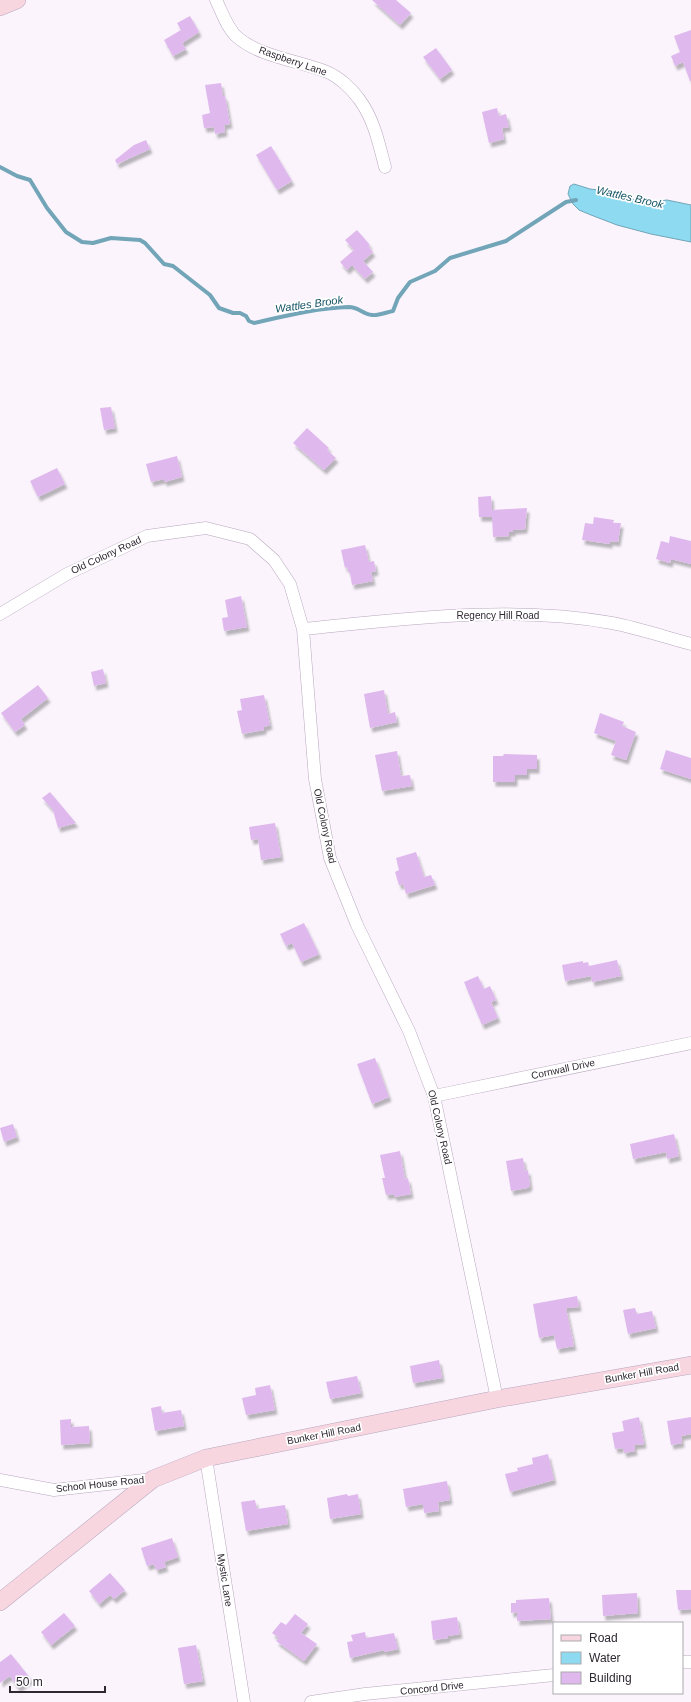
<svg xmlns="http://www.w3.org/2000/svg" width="691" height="1702" viewBox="0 0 691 1702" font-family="Helvetica,sans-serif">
  <defs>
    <filter id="shadow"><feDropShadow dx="2.5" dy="4.5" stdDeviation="1" flood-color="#0004"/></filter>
  </defs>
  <rect width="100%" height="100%" fill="#fbf4fd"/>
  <path fill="#8edaf1" stroke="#71a5b7" d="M574 184 590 189 607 191 645 203 667 200 691 205V242L651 234 617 225 591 215 579 210 573 204 568 194 570 186Z"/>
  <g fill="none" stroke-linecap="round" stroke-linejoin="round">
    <path stroke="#71a5b7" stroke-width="4" d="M0 167 17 176 30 180 47 208 66 232 82 242 93 243 111 238 140 240 145 243 164 264 173 266 210 295 219 308 233 313H240L246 316 249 321 254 323C285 316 316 308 349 307 358 307 363 314 372 315 378 316 387 312 393 311L398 298 410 282 435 271 450 258 506 241 566 202 576 200"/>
  </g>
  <path fill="#dfb9ed" filter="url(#shadow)" d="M372 0H396L411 13 400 25Z
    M190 16 199 32 182 43 186 49 173 56 164 40 181 30 177 23Z
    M691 30V81H690L683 62 675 66 671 56 680 52 674 36Z
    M436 48 452 70 440 79 423 57Z
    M221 83 223 96H225L230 124 224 125 225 132 215 134 214 127 204 128 202 115 210 113 205 85Z
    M497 108 499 116 506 114 509 127 502 128 504 139 489 143 482 112Z
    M146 140 150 149 117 164 115 160 134 145Z
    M271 146 292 181 277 190 256 155Z
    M357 230 370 245 368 246 373 252 363 261 373 272 365 279 352 265 347 270 340 262 354 250 345 240Z
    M111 407 115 428 104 430 100 408Z
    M307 428 329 448 327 450 336 458 324 470 293 443Z
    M177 456 182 477 164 482V479L151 482 146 464Z
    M57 468 65 484 38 497 30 481Z
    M491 496 492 510 527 508 525 529 513 530V532H508L509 536 493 537 492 517H479L478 497Z
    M594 517 614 520 613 523H621L618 542 610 541V544L582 540 585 523 593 524Z
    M670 536 691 541V564L671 559 670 563 656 559 661 541 669 543Z
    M365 545 369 562 374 561 376 571 371 572 373 581 352 585 350 573H349L347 567 345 568 341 550Z
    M241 596 247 627 224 631 222 618 228 617 225 600Z
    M103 669 106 683 94 686 91 672Z
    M38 685 48 698 21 719 25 725 15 732 1 713Z
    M384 690 388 714 395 712 397 722 370 728 364 694Z
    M264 695 270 725 264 727V730L242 734 237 711 242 710 240 699Z
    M600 713 624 722 622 726 636 732 626 760 611 755 616 741 594 733Z
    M666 750 691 758V779L660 769Z
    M397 751 401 776 410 775 412 786 382 791 375 755Z
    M504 754 537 755V769H527V775H515V782H493V756H503Z
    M50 792 76 823 58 828 53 810 42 798Z
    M275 823 281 857 261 860 258 839 251 840 249 827Z
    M416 852 424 877 431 875 435 885 406 894 403 884 399 885 395 872 399 870 396 858Z
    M304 923 319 954 301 962 292 943 286 946 280 934Z
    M617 960 621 976 592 982 591 976 565 981 562 965 583 961V963L588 962 589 966Z
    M478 976 484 989 490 986 496 1000 491 1002 498 1018 482 1025 464 982Z
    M375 1058 389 1097 372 1104 357 1064Z
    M13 1124 17 1137 4 1142 0 1128Z
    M674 1134 679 1156 667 1159 666 1152 633 1159 630 1144Z
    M400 1151 405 1179 408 1178 411 1194 394 1197V1194L386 1195 382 1178H385L380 1155Z
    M523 1158 525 1171 528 1170 530 1186 527 1188 511 1191 506 1161Z
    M577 1296 579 1307 566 1308 574 1346 557 1349 554 1335 539 1338 533 1304Z
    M635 1308 637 1314 652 1311 656 1328 628 1334 623 1310Z
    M439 1360 442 1378 413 1383 410 1366Z
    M357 1376 361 1393 330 1399 326 1382Z
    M270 1385 275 1410 246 1415 242 1398 256 1395 255 1388Z
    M161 1406 162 1413 181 1410 184 1426 155 1431 151 1408Z
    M639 1417 644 1444 634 1445 635 1451 624 1453 623 1448 615 1449 612 1433 624 1431 622 1421Z
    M691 1417V1434L681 1436 682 1443 671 1445 667 1421Z
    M71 1419V1427L89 1426 90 1443 61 1445 60 1420Z
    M548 1454 554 1480 510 1492 505 1474 518 1471 517 1468 533 1464 532 1458Z
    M447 1481 450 1500 438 1502 439 1511 424 1513 423 1504 406 1507 403 1489Z
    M347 1494 348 1496 358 1494 361 1514 330 1519 327 1498Z
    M255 1500 257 1509 285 1505 288 1524 246 1531 241 1502Z
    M172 1538 178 1557 164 1562 166 1567 156 1570 154 1564 147 1566 141 1548Z
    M110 1573 125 1590 114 1599 110 1595 99 1604 89 1591Z
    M676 1590H691V1609L678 1610Z
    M637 1593 638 1613 603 1616 602 1595Z
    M549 1598 551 1619 517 1621V1612L511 1613V1603H516V1600Z
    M64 1613 75 1626 51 1645 41 1632Z
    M295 1614 308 1624 301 1633 317 1644 304 1661 276 1641 279 1638 272 1633 281 1622 286 1625Z
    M457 1617 460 1634 448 1636V1638L433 1640 431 1621Z
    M365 1632 366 1638 394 1633 398 1649 384 1652V1650L350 1658 347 1642 353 1641 351 1635Z
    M196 1645 203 1681 184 1684 178 1648Z
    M11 1654 31 1679 18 1688 10 1676 0 1683V1662Z"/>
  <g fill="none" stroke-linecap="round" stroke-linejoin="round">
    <defs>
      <path id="street" d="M216 0C222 12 227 28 237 37 260 57 300 61 327 72 339 77 352 89 359 99 374 119 379 144 385 167
        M0 614 67 574 147 536 206 528 250 539 274 560 290 584 303 629 315 779 330 858 357 925 409 1031 434 1096 497 1399
        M303 629C405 619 510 605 612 623 638 628 665 637 691 644
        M434 1096 691 1043
        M206 1458 244 1702
        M0 1480 54 1490 153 1479
        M682 1662H691
        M311 1702 365 1694 554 1675"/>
      <path id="secondary" d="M0 7 17 0
        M0 1602 153 1479 206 1458 497 1399 691 1365"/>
    </defs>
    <use href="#street" stroke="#b8a7be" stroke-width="13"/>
    <use href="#secondary" stroke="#b8a7be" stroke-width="18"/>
    <use href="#street" stroke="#fff" stroke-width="12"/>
    <use href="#secondary" stroke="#f7d6e0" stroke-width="17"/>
  </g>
  <g text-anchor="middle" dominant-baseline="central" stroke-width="3.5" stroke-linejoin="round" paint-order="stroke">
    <g font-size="10" fill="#2e2831" stroke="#fff">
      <text transform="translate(293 61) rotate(19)">Raspberry Lane</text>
      <text transform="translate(106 555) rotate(-25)">Old Colony Road</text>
      <text x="498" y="615">Regency Hill Road</text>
      <text transform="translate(325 826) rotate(78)">Old Colony Road</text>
      <text transform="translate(563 1069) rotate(-12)">Cornwall Drive</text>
      <text transform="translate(440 1127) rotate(77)">Old Colony Road</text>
      <text transform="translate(642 1373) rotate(-10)">Bunker Hill Road</text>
      <text transform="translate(324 1434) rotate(-11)">Bunker Hill Road</text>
      <text transform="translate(100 1484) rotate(-6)">School House Road</text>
      <text transform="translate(225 1580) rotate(81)">Mystic Lane</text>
      <text transform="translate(432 1688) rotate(-6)">Concord Drive</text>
    </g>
    <g font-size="11" font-style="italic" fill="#135363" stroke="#fff">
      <text transform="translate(630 197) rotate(13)">Wattles Brook</text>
      <text transform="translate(309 304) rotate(-8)">Wattles Brook</text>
    </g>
  </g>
  <rect x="553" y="1622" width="130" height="72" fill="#ffffff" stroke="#aba9ad"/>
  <rect x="561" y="1635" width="20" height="6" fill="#f7d6e0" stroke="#aba9ad"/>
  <text x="589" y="1642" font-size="12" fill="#2e2831">Road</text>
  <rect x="561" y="1652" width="20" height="12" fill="#8edaf1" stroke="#aba9ad"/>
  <text x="589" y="1662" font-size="12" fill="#2e2831">Water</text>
  <rect x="561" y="1672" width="20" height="12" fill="#dfb9ed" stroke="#aba9ad"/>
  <text x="589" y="1682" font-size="12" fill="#2e2831">Building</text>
  <path d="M10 1686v6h95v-6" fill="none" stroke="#2e2831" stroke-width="2"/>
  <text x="16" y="1686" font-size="12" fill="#2e2831" stroke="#ffffff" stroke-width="3" paint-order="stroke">50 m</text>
</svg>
